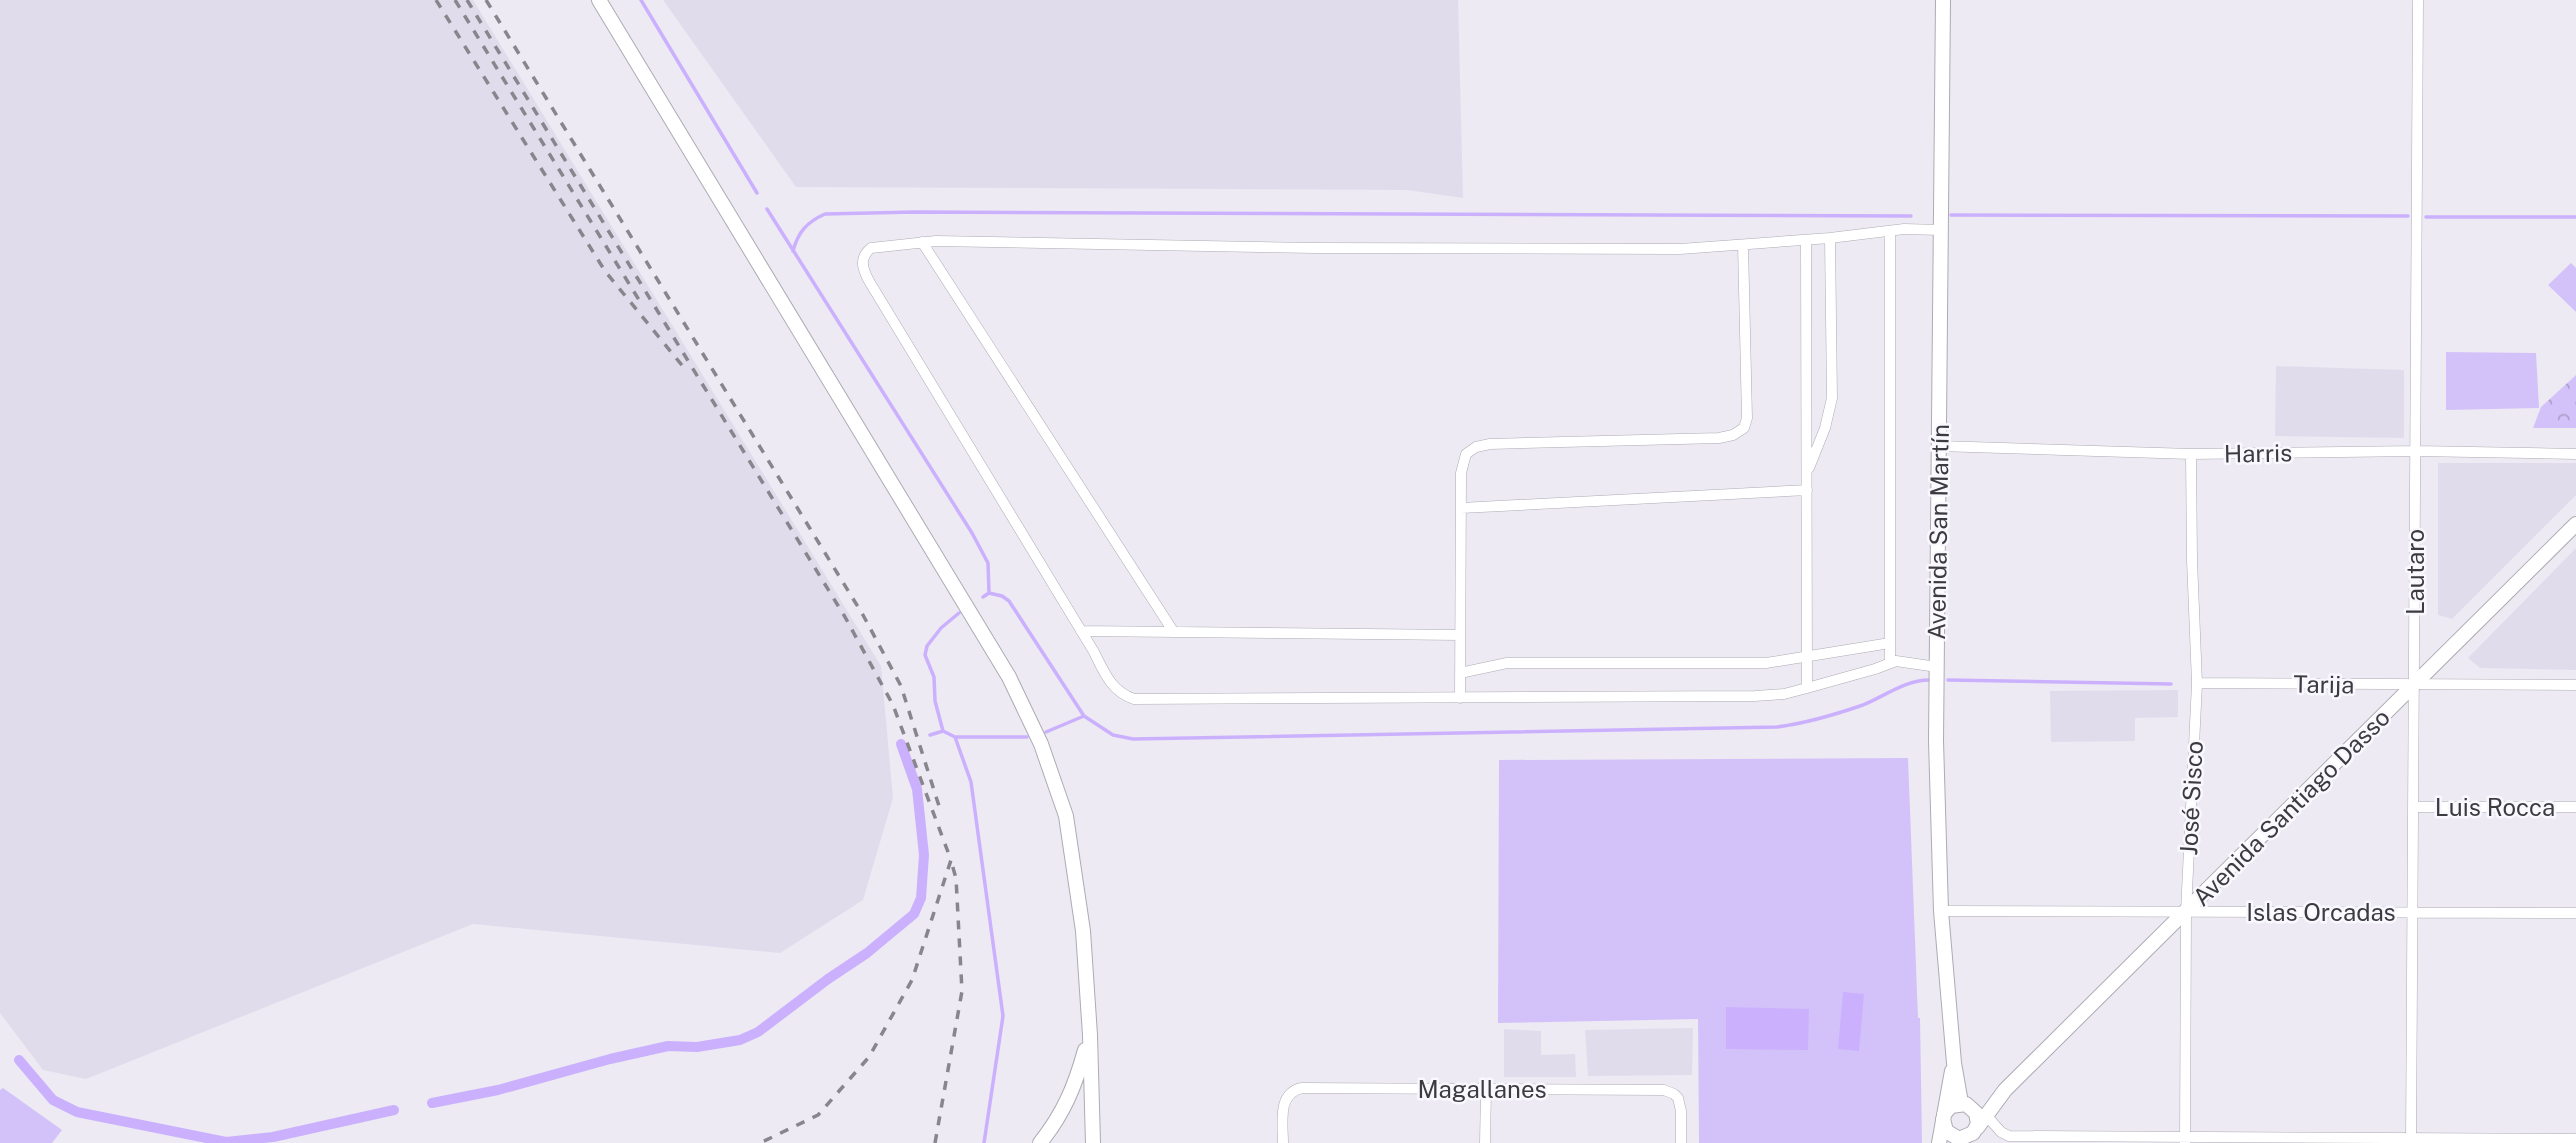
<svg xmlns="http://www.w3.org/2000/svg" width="2576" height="1143" viewBox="0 0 2576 1143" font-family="'Public Sans',sans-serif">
  <defs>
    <pattern id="park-crowns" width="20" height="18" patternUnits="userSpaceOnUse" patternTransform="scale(1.75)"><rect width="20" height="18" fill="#d3c2f9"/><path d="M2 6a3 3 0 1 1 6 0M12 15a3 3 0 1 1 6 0" fill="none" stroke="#ac9fcb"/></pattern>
  </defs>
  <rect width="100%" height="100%" fill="#edeaf3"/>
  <path fill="#e1dcec" d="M0 0H473L881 666 893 798 863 900 780 953 473 924 86 1079 43 1070 0 1013Z
    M663 0H1458L1463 198 1407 190 796 187Z
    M2276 366 2404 370V438L2275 436Z
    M2438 463H2576V495L2452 619 2438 615Z
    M2576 548V670L2480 668 2468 658Z
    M2178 690V717L2135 718V741L2051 742 2050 691Z
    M1693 1028 1692 1075 1588 1076 1585 1030Z
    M1504 1029 1541 1031V1055L1575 1054 1576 1077H1504Z"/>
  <path fill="url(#park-crowns)" d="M2576 375V428H2533L2541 407Z"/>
  <path fill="#d3c2f9" d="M2571 263 2576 268V312L2548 285Z
    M2446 352 2536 353 2539 408 2446 410Z
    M1908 758 1918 1018H1920L1922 1143H1699L1698 1019 1498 1023 1499 760Z
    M3 1088 62 1130 52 1143H0V1090Z"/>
  <path fill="#cbb1fd" d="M1843 992 1864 994 1859 1051 1838 1049Z
    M1726 1007 1809 1009 1808 1050 1726 1049Z"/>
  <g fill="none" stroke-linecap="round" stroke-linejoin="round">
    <path stroke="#cbb1fd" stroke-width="3.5" d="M641 0 757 193
      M767 209 972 533 988 563 989 593
      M1951 215 2408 216
      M2426 217H2576
      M793 251C798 232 807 222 825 214L915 212 1911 216
      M983 597 989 593 1002 596 1009 601 1084 716 1113 735 1133 739 1777 727C1808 723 1834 715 1863 705 1885 696 1905 680 1929 680
      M1948 680 2171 684
      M943 731 935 701 934 677 925 655 927 646 941 628 959 613
      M1046 732 1084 716
      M930 735 943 731 955 737H1027
      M955 737 971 782 1003 1016 984 1143"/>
    <path stroke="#cbb1fd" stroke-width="10" d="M19 1060 53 1100 77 1112 226 1142 273 1137 394 1110
      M432 1103 498 1090 610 1059 668 1046 697 1047 740 1040 758 1032 828 979 867 953 914 914 921 898 924 855 917 789 901 744"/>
    <defs>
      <path id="street" d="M1890 231V662
        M1806 240 1807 688
        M922 242 1173 631
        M1939 446 2191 454 2416 451 2576 454
        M1809 468 1825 428 1832 398 1830 238
        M1461 508 1807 490
        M1081 631 1460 635
        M1937 667 1896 661 1875 669 1807 688 1784 694 1755 696 1134 699C1111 691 1104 672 1094 652L869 281C862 268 859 258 871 248L936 241 1315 248 1680 249 1830 238 1904 229 1941 230
        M1460 673 1507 663H1766L1890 643
        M2197 683 2576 685
        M1460 698 1461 473 1466 454 1476 447 1490 444 1719 438 1733 435 1744 428 1747 418 1743 245
        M2413 807H2576
        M1941 911 2576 913
        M1986 1115 2001 1132 2009 1136 2576 1139
        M1283 1143C1283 1123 1277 1093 1302 1088L1664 1090 1674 1094 1678 1098 1681 1111V1143
        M1485 1143 1486 1089
        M2185 1143 2186 912 2197 683 2192 560 2191 454
        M2411 1143 2418 0"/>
      <path id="secondary" d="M599 0 1009 677 1041 744 1066 816 1083 931 1090 1035 1093 1143
        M1943 0 1936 741 1941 911 1954 1063 1961 1103
        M1943 1119 1946 1131 1959 1139 1973 1133 1978 1124 1976 1113 1966 1104 1951 1106 1944 1114
        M1977 1128 2005 1090 2576 524
        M1040 1143C1064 1113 1075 1086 1085 1050
        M1939 1143 1952 1071"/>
    </defs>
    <use href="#street" stroke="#adabb3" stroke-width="11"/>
    <use href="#secondary" stroke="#adabb3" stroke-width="16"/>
    <use href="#street" stroke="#fff" stroke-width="10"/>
    <use href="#secondary" stroke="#fff" stroke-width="14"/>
    <path stroke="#88868c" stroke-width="3.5" stroke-dasharray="9 9" stroke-linecap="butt" d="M436 0 605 271 685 369
      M455 0 639 300
      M467 0 845 617 893 705 951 860 912 980 869 1057 818 1115 760 1143
      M486 0 863 615 901 686 939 806
      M935 1143 962 991 956 878 951 861"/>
  </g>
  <g text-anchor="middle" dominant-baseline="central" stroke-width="5" stroke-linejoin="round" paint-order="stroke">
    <g font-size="24" fill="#3c3b3f" stroke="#faf8ff">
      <text transform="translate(2258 453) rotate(-1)">Harris</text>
      <text transform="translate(1938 532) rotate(-89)">Avenida San Martín</text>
      <text transform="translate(2415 572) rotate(-90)">Lautaro</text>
      <text transform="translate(2324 684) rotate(1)">Tarija</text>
      <text transform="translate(2191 798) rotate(-87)">José Sisco</text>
      <text transform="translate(2291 807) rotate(-45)">Avenida Santiago Dasso</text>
      <text x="2495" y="807">Luis Rocca</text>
      <text x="2321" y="912">Islas Orcadas</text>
      <text x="1482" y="1089">Magallanes</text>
    </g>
  </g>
</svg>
